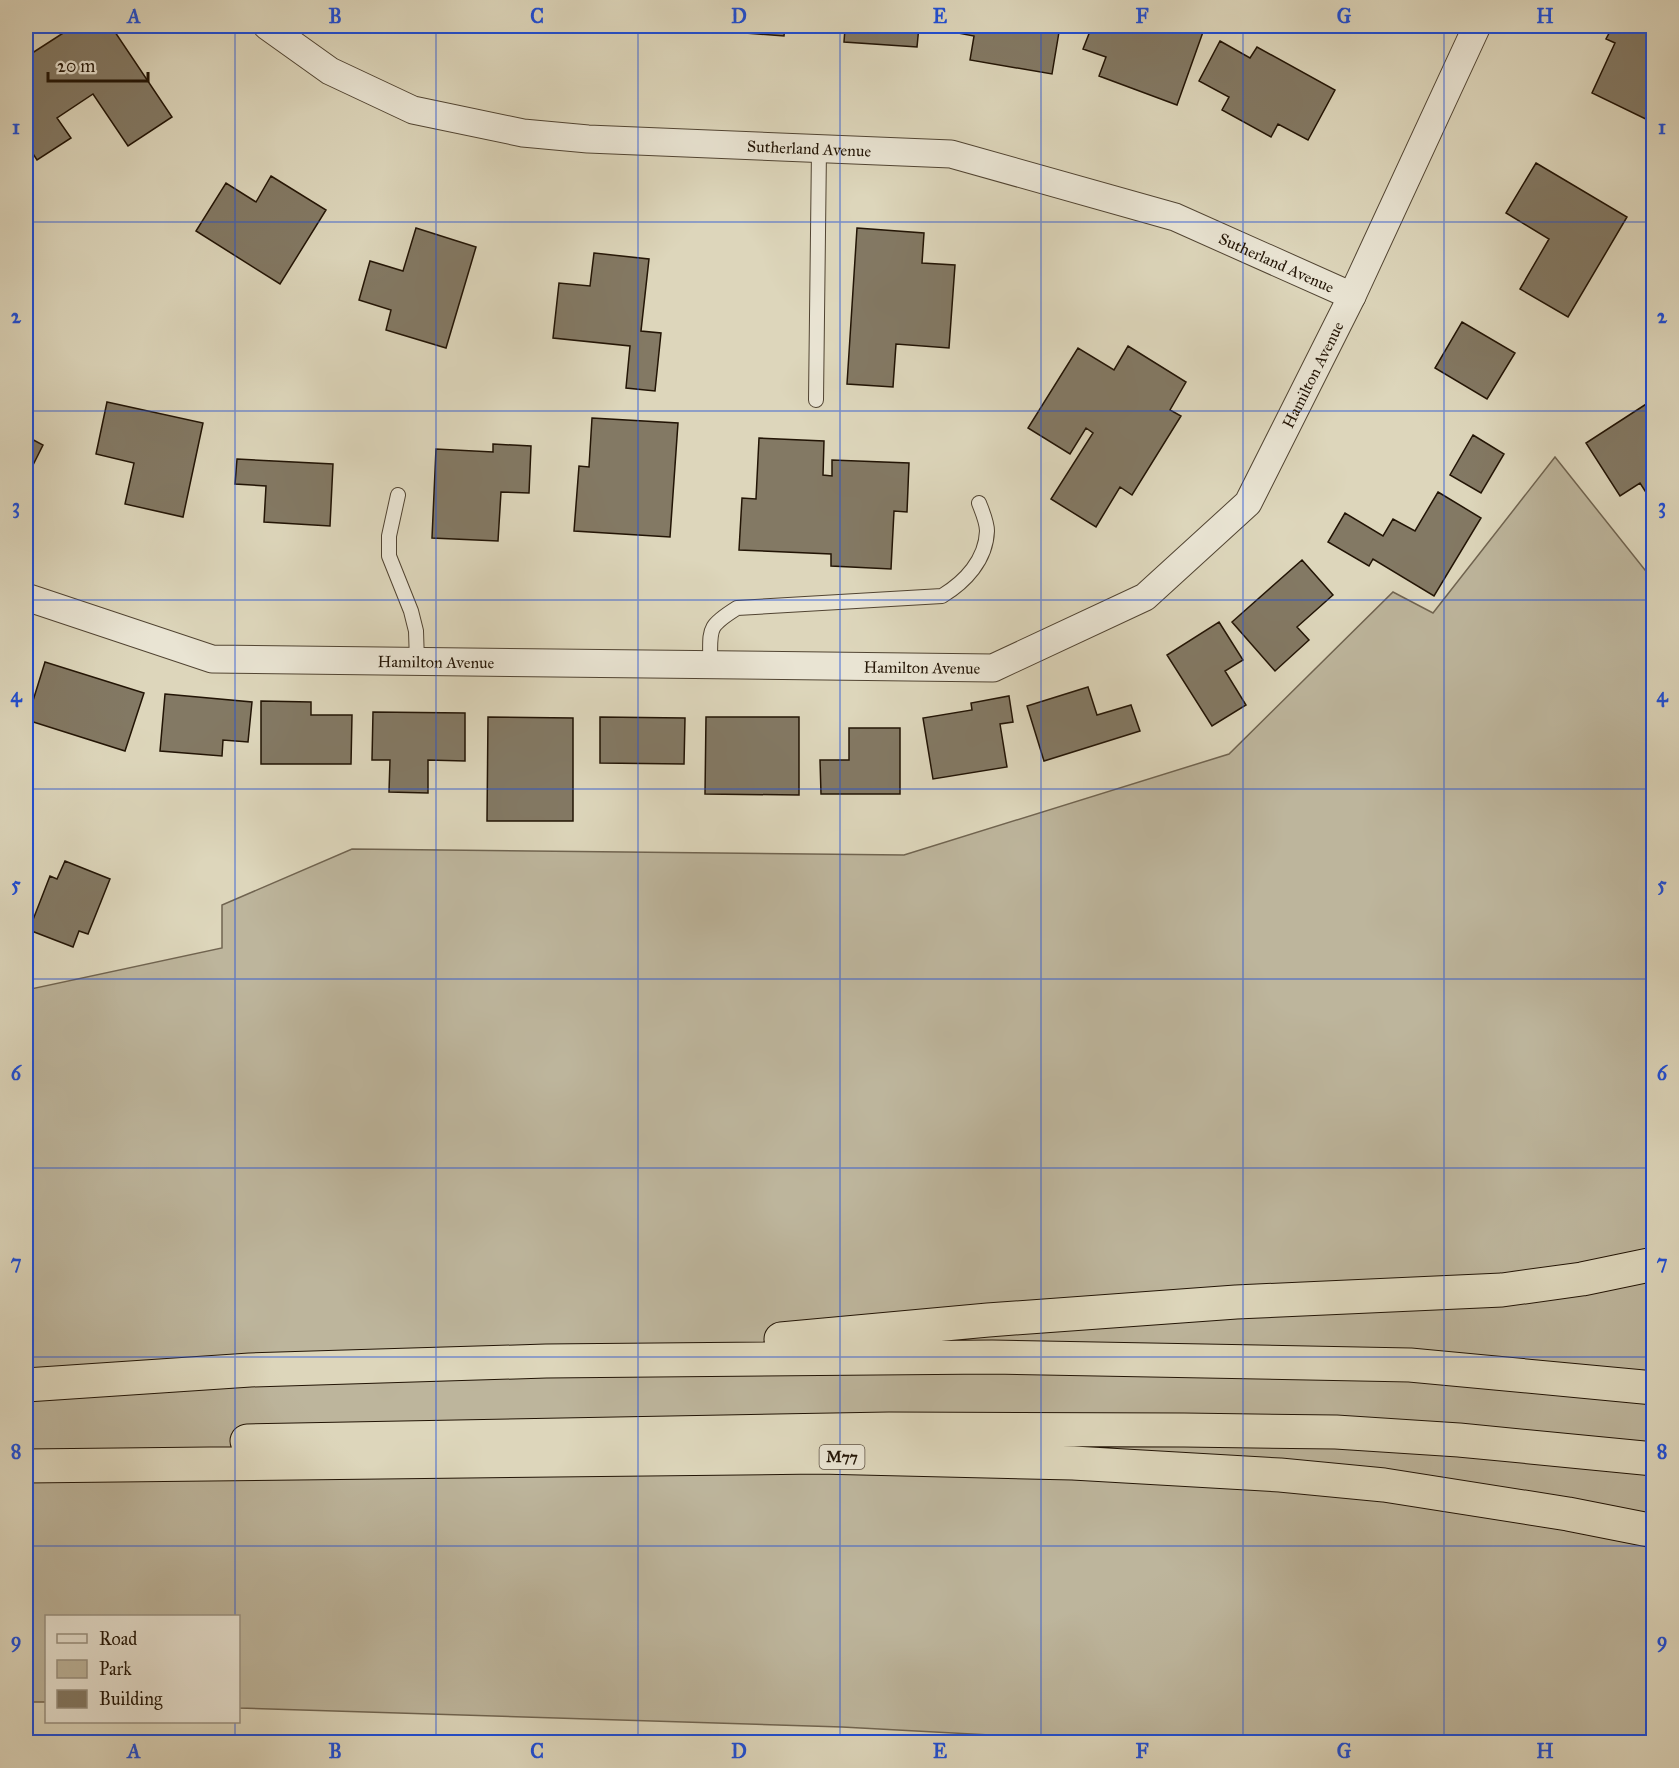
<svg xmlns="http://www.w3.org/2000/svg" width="1679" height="1768" viewBox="0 0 1679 1768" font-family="'IM FELL Great Primer',serif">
  <rect width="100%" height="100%" fill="#ddd6bb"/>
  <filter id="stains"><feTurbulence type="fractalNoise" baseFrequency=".00333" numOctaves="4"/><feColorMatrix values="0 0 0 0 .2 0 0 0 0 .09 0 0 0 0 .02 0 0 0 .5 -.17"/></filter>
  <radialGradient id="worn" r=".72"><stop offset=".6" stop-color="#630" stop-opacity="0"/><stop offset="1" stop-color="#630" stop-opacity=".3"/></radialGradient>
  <path fill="#bdb59c" stroke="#706450" stroke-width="1.5" d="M1555 457 1653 580V1742H1123L842 1727 239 1708 238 1616H46V1702H26V990L222 948V905L352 849 904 855 1229 754 1393 592 1433 613Z"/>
  <path fill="#837964" stroke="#221405" stroke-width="1.5" d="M74 26H111L172 117 128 146 93 94 57 118 71 138 37 160 26 143V89L33 84 26 73V57Z
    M582 26H651V32Z
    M694 26H785L784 36 694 29Z
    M818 26H919L917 47 844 42 845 28Z
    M943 26H1060L1052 74 970 60 974 36 942 30Z
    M1092 26H1186L1203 32 1177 105 1099 76 1106 57 1083 49Z
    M1613 26H1654V123L1592 93 1615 43 1606 39Z
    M1220 41 1250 58 1257 47 1335 90 1308 140 1278 124 1271 137 1222 110 1229 97 1199 81Z
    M1536 163 1627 217 1568 317 1520 289 1549 239 1506 213Z
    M271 176 326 210 280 284 196 231 226 183 256 202Z
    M416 228 476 247 446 348 386 330 391 310 359 300 370 261 403 271Z
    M857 228 924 233 922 263 955 265 949 348 896 344 893 387 847 384Z
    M594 253 649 259 641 331 661 333 655 391 626 388 630 346 553 338 559 283 590 286Z
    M1462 322 1515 353 1487 399 1435 368Z
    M1128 346 1186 382 1170 410 1181 416 1132 495 1120 487 1096 527 1051 499 1093 433 1086 428 1070 454 1028 428 1078 348 1114 370Z
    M1654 399V505L1640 483 1620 496 1586 443Z
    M107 402 203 423 183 517 125 504 134 463 96 454Z
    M592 418 678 423 670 537 574 531 579 466 589 467Z
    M1473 435 1504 454 1481 493 1450 475Z
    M26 436 43 445 26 479Z
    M759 438 824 441 823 475 832 476V460L909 463 907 512 894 511 891 569 831 566V554L739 550 742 498 756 499Z
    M493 444 531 446 529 493 501 492 498 541 432 538 436 449 493 452Z
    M237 459 333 464 330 526 264 522 266 486 235 484Z
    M1438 492 1481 518 1434 596 1373 559 1369 566 1328 542 1345 513 1383 536 1393 519 1415 531Z
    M1302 560 1333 595 1297 627 1309 640 1275 671 1232 622Z
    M1219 622 1243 660 1225 671 1246 705 1212 726 1167 655Z
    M45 662 144 693 125 751 27 720Z
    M1088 687 1097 715 1131 705 1140 731 1044 761 1027 706Z
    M165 694 252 702 248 742 223 740 222 756 160 751Z
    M1009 696 1013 722 1000 724 1007 767 933 779 923 718 972 710 971 703Z
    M261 701 311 702V715H352L351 764H261Z
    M373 712 465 713V761L428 760V793L389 792 390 760H372Z
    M488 717 573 718V821H487Z
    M600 717 685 718 684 764 600 763Z
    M706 717H799V795L705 794Z
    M849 728H900V794H821L820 760H849Z
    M65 861 110 879 88 934 79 931 73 947 29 930 50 876 57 879Z"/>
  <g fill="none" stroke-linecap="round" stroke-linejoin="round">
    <defs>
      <path id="lane" d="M816 400 819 149
        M398 495 389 536V556L411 611 416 631 417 662
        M710 665C711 629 705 628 737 608L942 596C965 582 986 560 987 531 987 522 982 511 979 503"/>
      <g id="street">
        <path id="s1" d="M267 26 330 71 413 110 523 133 588 139 951 154 1175 217 1352 296"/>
        <path id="s2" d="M26 597 212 659 993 668 1145 597 1248 503 1352 296 1477 26"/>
      </g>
      <path id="highway" d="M781 1339 988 1320 1236 1302 1502 1290 1582 1279 1654 1264
        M26 1385 250 1370 546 1361 992 1357 1410 1365 1654 1388
        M247 1441 889 1429 1184 1430 1336 1432 1459 1440 1654 1459
        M26 1466 819 1457 1073 1463 1280 1475 1384 1485 1568 1514 1654 1531"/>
    </defs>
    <use href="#lane" stroke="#514432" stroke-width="16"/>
    <use href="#street" stroke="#514432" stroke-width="29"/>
    <use href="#highway" stroke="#221405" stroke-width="35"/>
    <use href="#lane" stroke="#e9e4d3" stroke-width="14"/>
    <use href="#street" stroke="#e9e4d3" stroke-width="27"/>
    <use href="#highway" stroke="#ddd6bb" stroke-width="33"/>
    <path stroke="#221405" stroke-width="4.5" stroke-dasharray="10 10" stroke-linecap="butt" d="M26 1740 126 1742"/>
  </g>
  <path fill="none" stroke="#1d4ed8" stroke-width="1.5" stroke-opacity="0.55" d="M235 26V1616M436 26V1742M638 26V1742M840 26V1742M1041 26V1742M1243 26V1742M1444 26V1742M26 222H1654M26 411H1654M26 600H1654M26 789H1654M26 979H1654M26 1168H1654M26 1357H1654M26 1546H1654M235 1722V1742"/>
  <g text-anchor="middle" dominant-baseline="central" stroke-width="4.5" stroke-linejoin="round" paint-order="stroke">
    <rect fill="#e9e4d3" stroke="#5e5243" stroke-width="1.5" x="819.5" y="1445" width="45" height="24" rx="4.5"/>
    <g font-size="15" font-weight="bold" fill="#221405">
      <text x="842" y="1457">M77</text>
    </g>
    <g font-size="16" fill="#221405" stroke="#e9e4d3">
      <text stroke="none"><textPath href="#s1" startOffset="568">Sutherland Avenue</textPath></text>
      <text stroke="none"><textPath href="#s1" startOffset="1054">Sutherland Avenue</textPath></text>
      <text stroke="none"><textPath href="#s2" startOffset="1428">Hamilton Avenue</textPath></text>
      <text stroke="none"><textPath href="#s2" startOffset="420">Hamilton Avenue</textPath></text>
      <text stroke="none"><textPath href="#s2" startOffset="906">Hamilton Avenue</textPath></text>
    </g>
  </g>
  <rect width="1679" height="1768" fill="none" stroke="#ddd6bb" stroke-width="66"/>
  <rect x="45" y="1615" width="195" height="108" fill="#e9e4d3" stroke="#999181" stroke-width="1.5"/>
  <rect x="57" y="1634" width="30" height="9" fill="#e9e4d3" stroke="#999181" stroke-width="1.5"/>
  <text x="99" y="1645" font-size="18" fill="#221405">Road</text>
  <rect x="57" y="1660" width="30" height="18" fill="#bdb59c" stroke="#999181" stroke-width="1.5"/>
  <text x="99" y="1675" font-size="18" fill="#221405">Park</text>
  <rect x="57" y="1690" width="30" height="18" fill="#837964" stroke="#999181" stroke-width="1.5"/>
  <text x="99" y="1705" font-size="18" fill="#221405">Building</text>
  <path d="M48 72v9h100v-9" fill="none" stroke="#221405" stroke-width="3"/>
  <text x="57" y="72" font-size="18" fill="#221405" stroke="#e9e4d3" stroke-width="4.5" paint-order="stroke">20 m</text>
  <rect x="33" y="33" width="1613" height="1702" fill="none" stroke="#1d4ed8" stroke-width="2"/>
  <g font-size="20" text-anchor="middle" font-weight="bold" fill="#1d4ed8">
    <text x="134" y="23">A</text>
    <text x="335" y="23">B</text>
    <text x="537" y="23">C</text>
    <text x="739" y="23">D</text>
    <text x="940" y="23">E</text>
    <text x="1142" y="23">F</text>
    <text x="1344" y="23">G</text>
    <text x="1545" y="23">H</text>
    <text x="16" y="134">1</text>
    <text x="1662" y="134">1</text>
    <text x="16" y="323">2</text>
    <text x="1662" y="323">2</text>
    <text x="16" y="513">3</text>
    <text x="1662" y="513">3</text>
    <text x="16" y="702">4</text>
    <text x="1662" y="702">4</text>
    <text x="16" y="891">5</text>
    <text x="1662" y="891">5</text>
    <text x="16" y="1080">6</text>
    <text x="1662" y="1080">6</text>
    <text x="16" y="1269">7</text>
    <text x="1662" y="1269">7</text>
    <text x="16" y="1458">8</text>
    <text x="1662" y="1458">8</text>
    <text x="16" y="1647">9</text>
    <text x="1662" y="1647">9</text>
    <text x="134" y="1758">A</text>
    <text x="335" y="1758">B</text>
    <text x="537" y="1758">C</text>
    <text x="739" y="1758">D</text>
    <text x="940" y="1758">E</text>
    <text x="1142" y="1758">F</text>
    <text x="1344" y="1758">G</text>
    <text x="1545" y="1758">H</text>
  </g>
  <rect width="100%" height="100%" filter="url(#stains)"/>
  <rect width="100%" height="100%" fill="url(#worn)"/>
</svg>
